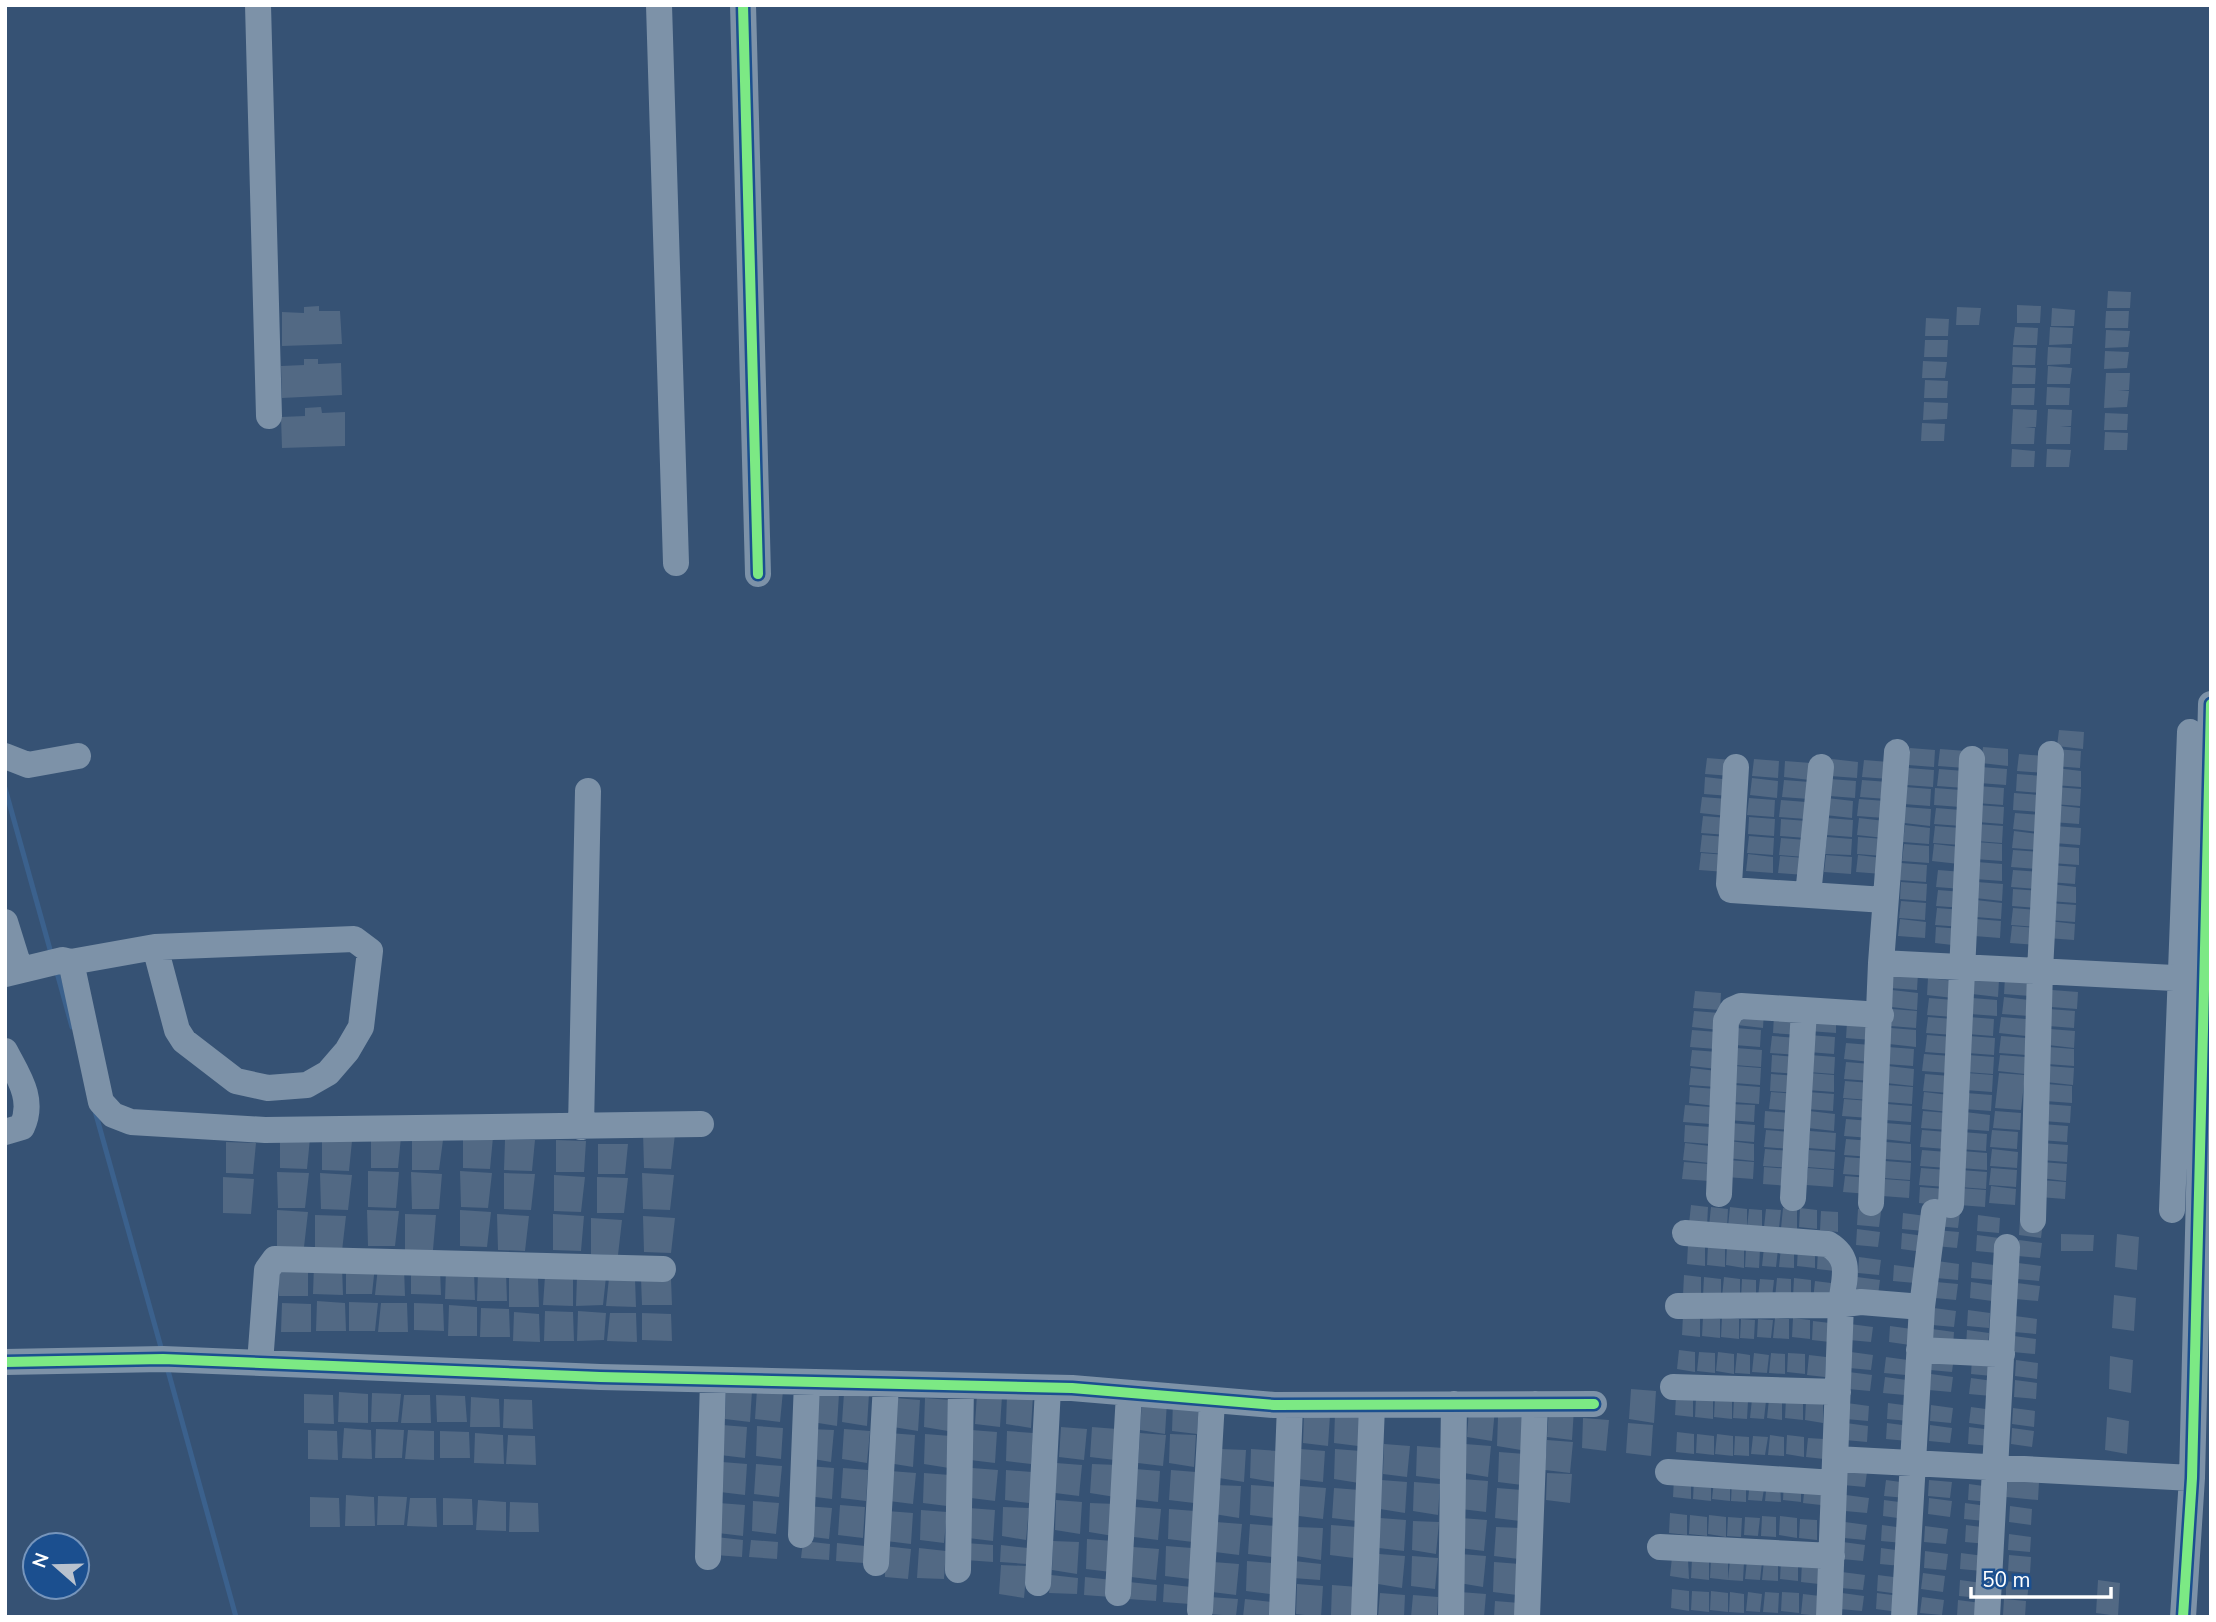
<svg xmlns="http://www.w3.org/2000/svg" width="2216" height="1622" viewBox="0 0 2216 1622" font-family="'Nunito Sans',sans-serif">
  <rect width="100%" height="100%" fill="#365274"/>
  <g fill="none" stroke-linecap="round" stroke-linejoin="round">
    <path stroke="#3b618d" stroke-width="5" d="M5 788 51 953
      M56 969 72 1027
      M95 1111 162 1351
      M167 1367 236 1617"/>
  </g>
  <path fill="#526984" d="M2108 291 2131 292 2130 308H2107Z
    M2017 305 2041 306 2040 323H2017Z
    M319 306V311H340L342 344 282 346V312L304 313V307Z
    M1957 307 1981 308 1979 325H1956Z
    M2052 308 2075 310 2074 326H2051Z
    M2106 311H2129L2128 328H2105Z
    M1926 318 1949 319 1948 336H1925Z
    M2015 327 2038 328 2037 345H2013Z
    M2050 327 2073 328 2072 344 2049 345Z
    M2106 330 2130 331 2128 347 2105 348Z
    M1925 340H1948L1947 357H1924Z
    M2013 347 2036 348 2035 365H2012Z
    M2048 347 2071 348 2070 364 2047 365Z
    M2105 351 2129 352 2127 368 2104 369Z
    M304 359H318V364L341 363 342 395 282 398 281 366 304 365Z
    M1923 361 1947 362 1945 378H1922Z
    M2048 366 2072 368 2070 384H2047Z
    M2013 367 2036 368 2035 384H2012Z
    M2106 373H2130L2129 390H2118L2129 391 2127 407 2104 408Z
    M1925 380 1948 381 1947 398H1924Z
    M2047 387 2070 388 2069 405H2046Z
    M2012 388H2035L2034 405H2011Z
    M1924 402 1948 403 1947 419 1923 420Z
    M321 407 322 413 345 412V446L282 448 281 417 305 416V408Z
    M2013 409 2037 410 2036 427H2025L2035 428 2034 444H2011Z
    M2048 409 2072 410 2071 426H2060L2071 427 2070 444H2046Z
    M2105 413 2128 414 2127 430H2104Z
    M1922 423 1945 424 1944 441H1921Z
    M2105 432 2128 433 2127 450H2104Z
    M2012 449 2035 451 2034 467H2011Z
    M2047 449 2071 450 2069 467H2046Z
    M2059 730 2084 732 2083 749 2057 746Z
    M1983 747 2008 749V766L1981 763Z
    M1910 748 1935 750 1934 767 1908 765Z
    M1940 749 1966 751 1965 768 1938 766Z
    M2056 749 2081 751 2080 768 2054 766Z
    M2019 754 2045 756 2044 773 2017 771Z
    M1707 758 1732 760V776L1705 774Z
    M1754 759 1779 761 1778 778 1752 776Z
    M1832 759 1858 762 1857 778 1830 776Z
    M1864 760 1889 762V779L1862 777Z
    M1785 761 1811 763 1810 780 1784 777Z
    M1981 767 2007 769 2006 785 1979 783Z
    M1908 768 1934 770 1933 787 1906 785Z
    M2056 768 2081 771V787L2054 785Z
    M1939 769 1964 771V788L1937 786Z
    M2017 774 2043 776 2042 793 2016 791Z
    M1705 777 1731 780 1730 796 1704 794Z
    M1752 778 1778 781 1777 798 1750 795Z
    M1830 779 1856 781 1855 798 1829 796Z
    M1784 780 1810 782 1809 799 1782 797Z
    M1862 780 1888 782 1887 799 1860 797Z
    M1978 786 2004 788 2003 805 1976 803Z
    M1905 787 1931 789 1930 806 1903 804Z
    M2055 787 2081 789 2080 806 2053 804Z
    M1935 788 1961 790 1960 807 1934 805Z
    M2014 793 2040 795 2039 812 2013 810Z
    M1702 797 1728 799 1727 816 1700 813Z
    M1749 798 1775 800 1774 817 1747 815Z
    M1827 798 1853 801 1852 818 1825 815Z
    M1859 799 1885 801 1884 818 1857 816Z
    M1781 800 1806 802V819L1779 817Z
    M1978 805 2004 807 2003 824 1977 822Z
    M2054 805 2080 808 2079 824 2052 822Z
    M1905 807 1931 809 1930 826 1904 823Z
    M1936 808 1961 810V826L1934 824Z
    M2015 813 2040 815 2039 832 2013 829Z
    M1703 816 1728 818 1727 835 1701 833Z
    M1749 817 1775 819 1774 836 1748 834Z
    M1827 818 1853 820 1852 837 1826 835Z
    M1859 818 1885 821 1884 838 1857 835Z
    M1781 819 1807 821 1806 838 1780 836Z
    M1977 824 2003 826 2002 843 1976 841Z
    M1905 825 1930 828 1929 844 1903 842Z
    M1935 826 1961 828 1960 845 1933 843Z
    M2055 826 2081 828 2080 845 2054 843Z
    M2014 831 2039 834 2038 850 2012 848Z
    M1702 835 1727 837 1726 854 1700 852Z
    M1749 836 1774 838 1773 855 1747 853Z
    M1827 837 1852 839 1851 855 1825 854Z
    M1858 837 1884 839 1883 856 1857 854Z
    M1781 838 1806 840 1805 857 1779 855Z
    M1977 842 2002 844V861L1975 859Z
    M1904 844 1929 846V863L1902 861Z
    M1934 844 1960 847 1959 864 1932 861Z
    M2054 846 2079 848V865L2052 863Z
    M2013 850 2039 852 2038 869 2011 867Z
    M1701 853 1727 855 1726 872 1699 870Z
    M1748 854 1773 857V873L1746 871Z
    M1826 855 1852 857 1851 874 1824 872Z
    M1858 855 1883 858 1882 874 1856 872Z
    M1780 856 1805 858V875L1778 873Z
    M1977 862 2002 864V881L1975 879Z
    M1901 863 1927 865 1926 882 1899 880Z
    M2051 865 2076 867 2075 884 2049 882Z
    M1938 870 1963 872 1962 889 1936 887Z
    M2013 870 2039 872 2038 889 2011 887Z
    M1901 882 1927 884 1926 901 1900 899Z
    M1977 882 2003 884 2002 901 1975 898Z
    M2051 884 2076 887V903L2049 901Z
    M2013 889 2039 891 2038 908 2012 906Z
    M1938 890 1963 892V908L1936 906Z
    M1976 900 2002 903 2001 919 1975 917Z
    M1901 901 1926 903 1925 920 1899 918Z
    M2050 903 2076 905 2075 922 2048 920Z
    M1937 908 1963 910 1962 927 1935 925Z
    M2013 908 2038 910 2037 927 2011 925Z
    M1900 919 1926 922 1925 938 1898 936Z
    M1976 919 2001 921 2000 938 1974 936Z
    M2049 921 2075 924 2074 940 2047 938Z
    M2012 926 2038 928 2037 945 2010 943Z
    M1936 927 1962 929 1961 946 1935 943Z
    M1892 971 1918 973 1917 990 1890 988Z
    M2005 977 2031 979 2030 996 2004 994Z
    M1928 978 1954 981 1953 998 1927 995Z
    M1973 978 1999 980 1998 997 1972 994Z
    M1892 990 1918 993 1917 1010 1891 1007Z
    M2052 990 2078 992 2077 1009 2051 1007Z
    M1695 991 1721 993 1720 1010 1693 1008Z
    M2004 997 2029 1000V1016L2002 1014Z
    M1929 998 1954 1000 1953 1017 1927 1015Z
    M1972 998 1997 1000V1016L1970 1014Z
    M1739 1009 1764 1011 1763 1028 1737 1025Z
    M1892 1009 1917 1011 1916 1028 1890 1026Z
    M2049 1009 2075 1011 2074 1028 2048 1026Z
    M1694 1011 1720 1013 1719 1030 1692 1027Z
    M1811 1014 1836 1016V1033L1809 1031Z
    M1774 1016 1800 1018 1799 1035 1773 1033Z
    M1928 1017 1953 1019V1035L1926 1033Z
    M1969 1017 1994 1019 1993 1036 1967 1034Z
    M2001 1017 2026 1019V1036L1999 1033Z
    M1847 1022 1873 1024 1872 1040 1846 1038Z
    M1736 1028 1761 1030 1760 1047 1734 1045Z
    M1891 1028 1916 1030V1047L1889 1044Z
    M2050 1029 2075 1031 2074 1048 2048 1045Z
    M1692 1030 1717 1032 1716 1049 1690 1047Z
    M1809 1035 1835 1037 1834 1054 1808 1052Z
    M1927 1035 1953 1037 1952 1054 1925 1052Z
    M1772 1036 1798 1038 1797 1055 1770 1053Z
    M1969 1036 1995 1038 1994 1055 1967 1053Z
    M2001 1036 2027 1038 2026 1055 1999 1053Z
    M1846 1043 1871 1045 1870 1062 1844 1059Z
    M1888 1047 1914 1049 1913 1066 1886 1064Z
    M2049 1047 2074 1049V1066L2047 1064Z
    M1736 1048 1762 1050 1761 1067 1734 1065Z
    M1692 1050 1718 1052 1717 1069 1690 1066Z
    M1924 1054 1950 1056 1949 1073 1922 1071Z
    M1772 1055 1798 1057 1797 1074 1771 1072Z
    M1810 1055 1835 1057 1834 1074 1808 1072Z
    M1968 1055 1994 1057 1993 1074 1966 1072Z
    M2000 1055 2026 1057 2025 1074 1998 1071Z
    M1846 1062 1871 1064V1081L1844 1079Z
    M1735 1066 1761 1068 1760 1085 1734 1083Z
    M1888 1066 1914 1069 1913 1086 1886 1083Z
    M2048 1066 2074 1068 2073 1085 2046 1082Z
    M1691 1068 1717 1071 1716 1087 1689 1085Z
    M1809 1073 1834 1075V1092L1807 1090Z
    M1967 1073 1993 1075 1992 1092 1965 1090Z
    M1999 1073 2025 1075 2021 1110 1995 1108Z
    M1771 1074 1797 1076 1796 1093 1770 1091Z
    M1925 1074 1950 1076 1949 1093 1923 1091Z
    M1845 1081 1871 1083 1870 1100 1843 1098Z
    M2047 1084 2072 1086V1103L2045 1101Z
    M1735 1085 1760 1087 1759 1104 1733 1102Z
    M1887 1085 1913 1087 1912 1104 1886 1102Z
    M1690 1087 1716 1089 1715 1106 1689 1103Z
    M1771 1092 1796 1094 1795 1111 1769 1109Z
    M1808 1092 1834 1094 1833 1111 1806 1109Z
    M1924 1092 1949 1095 1948 1112 1922 1109Z
    M1966 1093 1992 1095 1991 1111 1964 1109Z
    M1844 1099 1870 1101 1869 1118 1842 1116Z
    M1729 1104 1755 1105 1754 1122 1728 1120Z
    M1887 1104 1912 1106 1911 1122 1885 1120Z
    M2045 1104 2071 1106 2070 1123 2043 1121Z
    M1685 1105 1711 1107 1710 1124 1683 1122Z
    M1765 1111 1791 1113 1790 1130 1764 1128Z
    M1809 1111 1835 1114 1834 1131 1808 1128Z
    M1923 1111 1948 1113V1130L1921 1128Z
    M1995 1111 2021 1113 2020 1130 1993 1128Z
    M1965 1112 1990 1115 1989 1131 1963 1129Z
    M1846 1119 1871 1121 1870 1138 1844 1136Z
    M1730 1123 1755 1125 1754 1142 1728 1140Z
    M1885 1123 1911 1125 1910 1142 1883 1139Z
    M2042 1124 2068 1126 2067 1142 2040 1140Z
    M1685 1125 1711 1127 1710 1144 1684 1142Z
    M1766 1130 1792 1132 1791 1149 1764 1147Z
    M1922 1130 1947 1132 1946 1149 1920 1147Z
    M1992 1130 2018 1132 2017 1149 1990 1147Z
    M1810 1131 1836 1133 1835 1150 1808 1148Z
    M643 1132 675 1134 671 1169 644 1168Z
    M1962 1132 1987 1134 1986 1151 1960 1149Z
    M371 1136 401 1137 398 1168H371Z
    M280 1137 310 1138 307 1169 280 1168Z
    M463 1137H493L490 1169 463 1168Z
    M1846 1139 1872 1141 1871 1157 1844 1155Z
    M322 1140 352 1141 349 1171 322 1170Z
    M412 1140H443L439 1170H412Z
    M505 1140H535L532 1171 504 1170Z
    M556 1140 586 1141 584 1172H556Z
    M1729 1141 1754 1144V1161L1727 1158Z
    M226 1142 256 1143 253 1174 226 1173Z
    M1886 1142 1911 1144V1161L1884 1159Z
    M1685 1143 1710 1146 1709 1163 1683 1160Z
    M2042 1143 2068 1145 2067 1162 2041 1160Z
    M598 1144H628L625 1174H598Z
    M1765 1149 1791 1151 1790 1168 1763 1166Z
    M1992 1149 2018 1152 2017 1168 1990 1166Z
    M1809 1150 1835 1152 1834 1169 1807 1167Z
    M1922 1150 1947 1152V1168L1920 1166Z
    M1962 1151 1987 1153V1170L1960 1168Z
    M1845 1157 1871 1159 1870 1176 1843 1174Z
    M1728 1160 1754 1162 1753 1179 1726 1177Z
    M1885 1161 1911 1163 1910 1180 1883 1178Z
    M1684 1162 1709 1164V1181L1682 1179Z
    M2042 1162 2067 1164 2066 1181 2040 1178Z
    M1764 1167 1790 1169 1789 1186 1763 1184Z
    M1808 1168 1834 1170 1833 1187 1806 1185Z
    M1921 1168 1947 1170 1946 1187 1919 1185Z
    M1991 1168 2017 1170 2016 1187 1989 1185Z
    M1961 1170 1987 1172 1986 1189 1959 1187Z
    M368 1171 399 1172 396 1208 368 1207Z
    M460 1171 492 1173 488 1208 461 1207Z
    M277 1172 309 1173 305 1208H278Z
    M411 1172 442 1174 439 1209H412Z
    M320 1173 352 1175 348 1210 321 1209Z
    M504 1173 535 1174 531 1210 504 1209Z
    M642 1173 674 1175 670 1210 643 1209Z
    M554 1175 585 1177 581 1212 554 1211Z
    M1845 1176 1870 1178 1869 1194 1843 1192Z
    M223 1177 254 1179 251 1214 223 1213Z
    M597 1177 628 1178 624 1213H597Z
    M1884 1179 1910 1181 1909 1198 1882 1196Z
    M2041 1180 2066 1182 2065 1199 2039 1197Z
    M1991 1186 2016 1189 2015 1205 1989 1203Z
    M1920 1187 1946 1189 1945 1206 1919 1203Z
    M1960 1188 1986 1190 1985 1207 1959 1205Z
    M1691 1205 1708 1207 1707 1227 1689 1224Z
    M1711 1207 1728 1209 1727 1228 1709 1226Z
    M1730 1207 1747 1209V1229L1728 1226Z
    M1783 1208 1797 1209V1229L1781 1228Z
    M1800 1208 1817 1210V1229L1799 1227Z
    M1749 1209 1762 1210V1229L1747 1228Z
    M1766 1209 1781 1210 1779 1228 1764 1227Z
    M1858 1209 1881 1212 1879 1227 1857 1225Z
    M1938 1209 1960 1212 1958 1228 1936 1226Z
    M277 1210 308 1212 304 1247H277Z
    M367 1210 399 1211 395 1246H368Z
    M460 1210 491 1212 487 1247 460 1246Z
    M1821 1211 1838 1212V1232L1820 1230Z
    M1903 1213 1926 1216 1924 1231 1902 1229Z
    M405 1214 436 1215 433 1250H405Z
    M497 1214 529 1216 525 1251 498 1250Z
    M553 1214 584 1216 581 1251 553 1250Z
    M315 1215 346 1216 342 1251H315Z
    M1978 1215 2000 1218 1999 1233 1977 1231Z
    M643 1216 675 1218 671 1253 644 1252Z
    M591 1218 622 1220 618 1255 591 1254Z
    M2020 1219 2043 1222 2041 1238 2019 1235Z
    M1857 1229 1880 1232 1878 1247 1856 1245Z
    M1936 1230 1959 1232 1957 1248 1935 1246Z
    M1902 1233 1924 1236 1923 1252 1901 1249Z
    M2061 1234 2094 1235 2093 1251H2061Z
    M2117 1234 2139 1237 2137 1270 2115 1267Z
    M1977 1235 1999 1238 1997 1253 1976 1251Z
    M2019 1240 2042 1243 2040 1258 2018 1256Z
    M1688 1244 1705 1246V1266L1687 1264Z
    M1708 1245 1725 1247V1267L1707 1265Z
    M1727 1246 1744 1248V1268L1726 1265Z
    M1764 1247 1778 1249 1776 1267 1762 1266Z
    M1781 1247 1794 1248V1268L1779 1267Z
    M1798 1247 1815 1249V1268L1797 1266Z
    M1746 1248 1760 1249 1759 1268 1745 1267Z
    M1818 1250 1835 1251V1271L1817 1269Z
    M1859 1257 1881 1260 1879 1275 1858 1273Z
    M1937 1261 1959 1264 1958 1280 1936 1278Z
    M1972 1262 1994 1265 1993 1280 1971 1278Z
    M2018 1263 2041 1266 2039 1281 2017 1279Z
    M314 1265 342 1266 343 1295 313 1294Z
    M346 1265 375 1266 372 1294H346Z
    M1894 1265 1917 1268 1915 1283 1893 1281Z
    M279 1266 308 1267V1296H279Z
    M378 1267H404L405 1296 375 1295Z
    M411 1267 440 1268 441 1295 411 1294Z
    M446 1269 474 1271 475 1300 445 1299Z
    M478 1271 506 1272 507 1301H477Z
    M1684 1275 1701 1277V1297L1683 1295Z
    M545 1276 573 1277V1306L543 1305Z
    M577 1276 606 1277 603 1305 576 1306Z
    M509 1277 538 1278 539 1307H509Z
    M1704 1277 1721 1279V1298L1703 1296Z
    M1724 1277 1740 1279V1299L1722 1297Z
    M1857 1277 1880 1280 1878 1295 1857 1293Z
    M609 1278H635L636 1307 606 1306Z
    M641 1278 671 1279 672 1305H642Z
    M1777 1278 1791 1279V1299L1775 1298Z
    M1794 1278 1811 1280V1299L1793 1297Z
    M1742 1279 1756 1280V1299L1741 1298Z
    M1760 1279 1774 1280 1772 1298 1758 1297Z
    M1815 1281 1831 1283V1302L1813 1300Z
    M1936 1282 1958 1284 1956 1300 1935 1298Z
    M1971 1282 1993 1285 1992 1301 1970 1298Z
    M2017 1283 2040 1286 2038 1301 2016 1299Z
    M2114 1295 2136 1298 2134 1331 2112 1328Z
    M317 1301 345 1303 346 1331H316Z
    M349 1302 378 1303 375 1331H349Z
    M282 1303 311 1304V1332H281Z
    M381 1303H407L408 1332H378Z
    M414 1303 443 1304 444 1331 414 1330Z
    M449 1305 477 1307V1336H448Z
    M481 1308 509 1309 510 1337H480Z
    M1934 1308 1956 1311 1954 1327 1932 1325Z
    M1968 1310 1990 1313 1989 1328 1967 1326Z
    M545 1311 573 1312 574 1341H544Z
    M578 1311 606 1313 604 1340 577 1341Z
    M514 1312 539 1314 540 1342 513 1341Z
    M610 1313H636L637 1342 607 1341Z
    M642 1313 671 1314 672 1341 642 1340Z
    M1683 1315 1700 1317V1337L1682 1335Z
    M2015 1316 2037 1319 2036 1334 2014 1332Z
    M1703 1317 1720 1319V1338L1702 1336Z
    M1722 1317 1739 1319V1339L1721 1337Z
    M1775 1318 1789 1319V1339L1773 1338Z
    M1793 1318 1810 1320V1339L1792 1337Z
    M1741 1319 1755 1320 1754 1339 1740 1338Z
    M1758 1319 1773 1320 1771 1338 1757 1337Z
    M1813 1321 1830 1323V1342L1812 1340Z
    M1850 1324 1873 1327 1871 1342 1849 1340Z
    M1890 1326 1912 1329 1910 1345 1889 1342Z
    M1932 1329 1954 1332 1953 1347 1931 1345Z
    M1967 1330 1989 1333 1988 1349 1966 1346Z
    M2014 1336 2036 1339 2035 1354 2013 1352Z
    M1679 1350 1695 1352V1372L1677 1369Z
    M1699 1352 1715 1353V1373L1697 1371Z
    M1718 1352 1734 1354V1374L1716 1371Z
    M1851 1352 1873 1355 1871 1370 1849 1368Z
    M1737 1353 1750 1355V1374L1735 1373Z
    M1754 1353 1769 1355 1767 1373 1752 1372Z
    M1771 1353 1785 1354V1374L1769 1373Z
    M1788 1353 1805 1354V1374L1787 1372Z
    M1932 1353 1954 1356 1952 1372 1930 1370Z
    M1809 1355 1826 1357 1825 1377 1807 1375Z
    M2110 1356 2133 1360 2131 1393 2109 1389Z
    M1886 1357 1908 1360 1906 1375 1884 1373Z
    M1972 1358 1994 1361 1992 1376 1971 1374Z
    M2016 1360 2038 1363 2037 1379 2015 1376Z
    M1849 1372 1872 1375 1870 1391 1848 1389Z
    M1931 1374 1953 1377 1951 1392 1929 1390Z
    M1885 1377 1907 1380 1905 1395 1883 1393Z
    M1971 1378 1993 1381 1991 1396 1969 1394Z
    M2015 1380 2037 1383 2036 1399 2014 1397Z
    M726 1389 752 1391 750 1422 725 1419Z
    M757 1389 783 1391 780 1422 755 1419Z
    M1631 1389 1656 1391 1654 1423 1629 1419Z
    M339 1392 368 1394V1423L338 1422Z
    M813 1392 839 1394 837 1426 812 1422Z
    M372 1393 401 1394 398 1422H371Z
    M844 1393 869 1394 867 1426 842 1422Z
    M304 1394 333 1395 334 1424 304 1423Z
    M977 1394 1002 1396 1000 1427 975 1424Z
    M404 1395H430L431 1423H401Z
    M436 1395 465 1396 467 1422H437Z
    M1007 1395 1033 1396 1031 1428 1006 1424Z
    M1676 1396 1693 1398V1417L1675 1415Z
    M471 1397 499 1399 500 1427H470Z
    M1696 1397 1713 1399V1419L1695 1417Z
    M895 1398 920 1400 918 1431 893 1427Z
    M925 1398 951 1400 948 1431 924 1427Z
    M1715 1398 1732 1399V1419L1714 1417Z
    M1786 1398 1803 1400V1420L1785 1418Z
    M504 1399 532 1400 533 1429 503 1428Z
    M1734 1399 1748 1401 1747 1419 1733 1418Z
    M1752 1399 1766 1401 1764 1419 1750 1418Z
    M1769 1399 1782 1400V1420L1767 1418Z
    M1142 1400 1167 1402 1165 1434 1140 1430Z
    M1173 1401 1199 1403 1197 1434 1172 1431Z
    M1806 1401 1823 1403V1423L1805 1420Z
    M1847 1403 1869 1406 1868 1421 1846 1419Z
    M1888 1403 1911 1406 1909 1421 1887 1419Z
    M1931 1405 1953 1408 1951 1423 1930 1421Z
    M1549 1407 1574 1409 1572 1440 1547 1437Z
    M1971 1407 1993 1410 1991 1426 1969 1423Z
    M1469 1408 1495 1409 1492 1441 1467 1437Z
    M2013 1408 2035 1411 2034 1427 2012 1424Z
    M1304 1413 1330 1415 1328 1446 1303 1443Z
    M1335 1413 1361 1415 1358 1446 1334 1443Z
    M1498 1417 1524 1418 1521 1450 1497 1446Z
    M2107 1417 2129 1421 2127 1454 2105 1450Z
    M1583 1418 1609 1420 1606 1451 1582 1448Z
    M1628 1423 1653 1425 1651 1456 1626 1453Z
    M1846 1423 1868 1426 1867 1442 1845 1440Z
    M1887 1423 1910 1426 1908 1441 1886 1439Z
    M722 1425 747 1427 745 1458 720 1455Z
    M1930 1425 1952 1428 1950 1443 1929 1441Z
    M757 1426 783 1428 781 1459 756 1456Z
    M1061 1427 1087 1429 1084 1460 1059 1457Z
    M1092 1427 1117 1429 1115 1460 1090 1457Z
    M1969 1427 1992 1430 1990 1446 1968 1444Z
    M344 1428 371 1430 372 1459 342 1458Z
    M2012 1428 2034 1431 2032 1447 2011 1444Z
    M376 1429 404 1430 402 1458H375Z
    M808 1429 834 1430 831 1462 807 1458Z
    M844 1429 870 1431 867 1463 842 1459Z
    M308 1430 337 1431 338 1460 308 1459Z
    M408 1430 434 1431V1460L405 1459Z
    M971 1430 997 1432 995 1463 970 1460Z
    M440 1431 469 1432 470 1458H440Z
    M1007 1431 1033 1433 1031 1464 1006 1461Z
    M1677 1432 1694 1434V1454L1676 1452Z
    M475 1433 503 1435 504 1464 474 1463Z
    M889 1433 915 1435 913 1467 888 1463Z
    M1140 1433 1166 1435 1163 1466 1138 1463Z
    M925 1434 951 1436 949 1468 924 1464Z
    M1170 1434 1196 1435 1194 1467 1169 1463Z
    M1697 1434 1714 1436V1455L1696 1453Z
    M1717 1434 1733 1436V1456L1715 1454Z
    M508 1435 535 1436 536 1465 506 1464Z
    M1770 1435 1784 1437V1456L1768 1455Z
    M1787 1435 1804 1437V1457L1786 1454Z
    M1735 1436 1749 1437V1456L1734 1455Z
    M1753 1436 1768 1437 1765 1455 1751 1454Z
    M1808 1438 1824 1439V1459L1806 1457Z
    M1547 1440 1573 1442 1570 1473 1545 1470Z
    M1384 1444 1410 1446 1407 1477 1383 1474Z
    M1465 1444 1491 1446 1488 1477 1464 1473Z
    M1417 1446 1443 1448 1440 1479 1416 1476Z
    M1220 1449 1246 1450 1244 1482 1219 1478Z
    M1251 1449 1277 1451 1274 1482 1250 1478Z
    M1300 1449 1325 1451 1323 1482 1298 1479Z
    M1335 1449 1361 1451 1359 1483 1334 1479Z
    M1499 1452 1525 1454 1522 1485 1498 1482Z
    M722 1462 747 1464 745 1495 720 1492Z
    M1056 1463 1082 1465 1079 1496 1055 1493Z
    M756 1464 782 1466 779 1497 754 1494Z
    M1092 1464 1118 1465 1115 1497 1090 1493Z
    M809 1466 834 1468 832 1499 807 1496Z
    M843 1468 868 1470 866 1501 841 1498Z
    M972 1468 998 1470 995 1501 971 1498Z
    M1135 1469 1160 1471 1158 1502 1133 1499Z
    M1844 1469 1867 1472 1865 1487 1843 1485Z
    M1006 1470 1032 1472 1029 1503 1005 1500Z
    M1171 1470 1196 1472 1194 1503 1169 1500Z
    M890 1471 916 1473 913 1504 889 1501Z
    M924 1473 950 1475 947 1506 923 1503Z
    M1547 1473 1572 1474 1570 1503 1546 1500Z
    M1674 1478 1691 1480V1499L1673 1497Z
    M1462 1479 1488 1481 1486 1512 1461 1509Z
    M1694 1479 1711 1481V1501L1693 1499Z
    M1381 1480 1407 1482 1405 1513 1380 1509Z
    M1714 1480 1730 1482V1501L1712 1499Z
    M1886 1480 1908 1483 1906 1498 1884 1496Z
    M1929 1480 1952 1482 1950 1498 1928 1496Z
    M2008 1480 2039 1482 2038 1500 2006 1497Z
    M1732 1481 1746 1483V1502L1731 1501Z
    M1750 1481 1765 1483 1762 1501 1748 1500Z
    M1767 1481 1780 1482 1781 1502 1765 1501Z
    M1784 1481 1801 1482V1502L1783 1500Z
    M1414 1482 1440 1484 1438 1515 1413 1511Z
    M1805 1483 1821 1485V1505L1803 1503Z
    M1969 1484 1991 1487 1990 1502 1968 1500Z
    M1216 1485 1241 1486 1239 1518 1214 1514Z
    M1251 1485 1277 1487 1275 1518 1250 1515Z
    M1300 1486 1326 1488 1323 1519 1299 1516Z
    M1334 1488 1360 1490 1357 1521 1332 1518Z
    M1497 1488 1522 1490 1520 1521 1495 1518Z
    M346 1495 374 1497 375 1526H345Z
    M1846 1495 1869 1498 1867 1513 1845 1511Z
    M378 1496 407 1497 404 1525H377Z
    M310 1497 339 1498 340 1527H310Z
    M410 1498H436L437 1527 407 1526Z
    M443 1498 472 1499 473 1525H443Z
    M1929 1498 1952 1501 1950 1517 1928 1514Z
    M478 1500 506 1502V1531L476 1530Z
    M1056 1500 1082 1502 1080 1534 1055 1530Z
    M1884 1500 1907 1503 1905 1519 1883 1516Z
    M753 1501 779 1503 776 1534 752 1531Z
    M510 1502 538 1503 539 1532H509Z
    M719 1503 745 1505 743 1536 718 1533Z
    M1090 1503 1116 1504 1113 1536 1089 1532Z
    M1965 1503 1987 1506 1985 1521 1964 1519Z
    M840 1505 865 1507 863 1538 838 1535Z
    M806 1506 832 1508 829 1539 805 1536Z
    M2010 1506 2032 1509 2031 1525 2009 1522Z
    M1003 1507 1029 1508 1026 1540 1002 1536Z
    M1135 1507 1161 1509 1158 1540 1134 1537Z
    M969 1508 995 1510 993 1541 968 1538Z
    M1169 1509 1195 1511 1193 1542 1168 1539Z
    M921 1510 947 1512 944 1543 920 1540Z
    M887 1511 913 1513 911 1544 886 1541Z
    M1670 1513 1687 1515V1535L1669 1533Z
    M1690 1515 1707 1517V1536L1689 1534Z
    M1709 1515 1726 1517V1537L1708 1534Z
    M1762 1516 1776 1517V1537L1761 1536Z
    M1780 1516 1797 1518V1538L1779 1535Z
    M1728 1517 1742 1518 1741 1537 1727 1536Z
    M1745 1517 1760 1518 1758 1536 1744 1535Z
    M1380 1518 1406 1520 1404 1551 1379 1548Z
    M1461 1518 1487 1520 1484 1551 1460 1548Z
    M1800 1519 1817 1520V1540L1799 1538Z
    M1413 1521 1439 1522 1436 1554 1412 1550Z
    M1216 1522 1242 1524 1239 1555 1215 1552Z
    M1845 1522 1867 1525 1865 1540 1844 1538Z
    M1250 1524 1276 1526 1273 1557 1248 1554Z
    M1331 1525 1357 1527 1354 1558 1330 1555Z
    M1882 1525 1904 1528 1903 1543 1881 1541Z
    M1966 1525 1989 1528 1987 1544 1965 1542Z
    M1925 1526 1948 1529 1946 1544 1924 1542Z
    M1297 1527 1323 1528 1321 1560 1296 1556Z
    M1496 1527 1521 1528 1519 1559 1494 1556Z
    M2009 1534 2031 1537 2030 1552 2008 1550Z
    M716 1537 743 1540 742 1557 715 1555Z
    M1087 1539 1113 1541 1111 1572 1086 1569Z
    M751 1540 778 1542 777 1559 749 1557Z
    M803 1541 830 1544 829 1560 801 1558Z
    M1053 1541 1079 1542 1077 1574 1052 1570Z
    M1843 1542 1865 1545 1863 1561 1842 1559Z
    M837 1543 865 1546 864 1563 836 1561Z
    M966 1543 993 1545V1562L965 1560Z
    M1001 1545 1028 1548 1027 1564 1000 1562Z
    M884 1546 911 1549 908 1579 885 1577Z
    M1166 1546 1192 1548 1190 1579 1165 1576Z
    M1133 1547 1159 1549 1156 1580 1131 1577Z
    M919 1548 946 1551 944 1579 917 1578Z
    M1881 1548 1903 1551 1901 1566 1880 1564Z
    M1925 1551 1948 1554 1946 1570 1924 1568Z
    M1961 1553 1984 1556 1982 1571 1960 1569Z
    M1379 1554 1405 1556 1402 1588 1378 1584Z
    M1460 1554 1486 1556 1483 1587 1459 1583Z
    M2009 1555 2031 1557 2030 1573 2008 1571Z
    M1412 1556 1438 1558 1435 1589 1411 1586Z
    M1672 1557 1688 1559 1689 1579 1670 1576Z
    M1692 1558 1709 1560V1580L1691 1578Z
    M1711 1559 1728 1561V1580L1710 1578Z
    M1730 1560 1744 1562 1743 1581 1728 1580Z
    M1747 1560 1762 1562 1760 1580 1745 1579Z
    M1764 1560 1778 1561V1581L1762 1580Z
    M1781 1560 1798 1561V1581L1780 1579Z
    M1247 1561 1273 1563 1270 1594 1246 1591Z
    M1294 1561 1321 1564 1320 1580 1293 1578Z
    M1213 1562 1239 1564 1236 1595 1212 1592Z
    M1494 1562 1520 1564 1517 1595 1493 1592Z
    M1802 1562 1819 1564V1584L1801 1582Z
    M1001 1565 1027 1566 1024 1598 999 1594Z
    M1842 1572 1865 1575 1863 1590 1841 1588Z
    M1923 1573 1945 1576 1943 1592 1921 1589Z
    M1051 1575 1078 1578 1077 1594 1049 1593Z
    M1878 1575 1901 1578 1899 1594 1877 1591Z
    M1085 1577 1112 1580 1111 1597 1084 1595Z
    M1960 1580 1982 1583 1981 1598 1959 1596Z
    M2098 1580 2120 1583 2118 1616 2096 1613Z
    M2006 1581 2029 1584 2027 1599 2006 1597Z
    M1129 1582 1157 1585 1156 1601 1128 1599Z
    M1164 1584 1191 1587 1190 1604 1163 1602Z
    M1297 1584 1323 1586 1321 1617 1296 1614Z
    M1332 1585 1358 1587 1356 1617 1331 1615Z
    M1672 1589 1689 1591V1611L1671 1608Z
    M1692 1591 1709 1592V1612L1691 1610Z
    M1711 1591 1728 1593V1612L1710 1610Z
    M1460 1592 1486 1594 1484 1617H1459Z
    M1730 1592 1744 1594V1613L1729 1612Z
    M1748 1592 1762 1594 1760 1612 1746 1611Z
    M1765 1592 1779 1593 1778 1613 1763 1612Z
    M1782 1592 1799 1593V1613L1781 1611Z
    M1380 1593 1405 1595 1404 1617H1378Z
    M1842 1593 1864 1596 1862 1611 1840 1609Z
    M1877 1593 1900 1596 1898 1612 1876 1609Z
    M1803 1594 1820 1596 1819 1616 1801 1614Z
    M1413 1595 1438 1597 1437 1617H1411Z
    M1210 1597 1238 1599 1236 1616 1209 1614Z
    M1922 1597 1944 1600 1942 1615 1920 1613Z
    M1245 1599 1272 1602 1271 1617H1243Z
    M2004 1599 2026 1601 2025 1617 2003 1615Z
    M1958 1600 1981 1603 1979 1617 1957 1616Z
    M1495 1601 1520 1603 1519 1617H1494Z"/>
  <g fill="none" stroke-linecap="round" stroke-linejoin="round">
    <path stroke="#7d92a8" stroke-width="26" d="M258 5 269 416
      M659 5 676 563
      M743 5 758 574
      M5 756 28 765 78 756
      M1736 767 1729 884 1731 890 1885 900
      M1808 895 1821 767
      M5 922 20 970
      M71 962 155 947 354 939 370 951 361 1027 347 1051 328 1073 307 1085 268 1088 236 1081 184 1041 177 1030 155 947
      M1881 963 2194 979
      M5 974 63 960 71 962 101 1102 113 1115 131 1122 265 1130 701 1124
      M5 1051C18 1076 35 1099 22 1127L5 1132
      M581 1127 588 791
      M1719 1194 1726 1021 1732 1010 1741 1006 1881 1015
      M1793 1198 1804 1010
      M1871 1203 1881 963 1897 752
      M1951 1205 1972 759
      M2172 1210 2190 732
      M2033 1220 2040 971 2051 754
      M1685 1233 1828 1244C1853 1259 1844 1278 1841 1304L1829 1617
      M1678 1306 1836 1305 1861 1302 1922 1307
      M1919 1350 2002 1354
      M5 1362 163 1359 600 1377 1072 1388 1274 1405 1594 1404
      M260 1363 267 1270 275 1259 663 1269
      M1673 1387 1838 1392
      M1836 1459 2192 1478
      M1668 1472 1834 1483
      M801 1535 807 1382
      M1660 1547 1832 1556
      M708 1557 713 1380
      M876 1563 886 1384
      M958 1570 961 1386
      M1038 1583 1048 1388
      M1118 1593 1129 1393
      M1200 1610 1212 1401
      M1282 1614 1290 1405
      M1364 1615 1372 1405
      M1451 1617 1454 1404
      M1527 1617 1535 1404
      M1904 1617 1922 1307 1934 1212
      M1987 1617 2007 1247
      M2183 1617 2192 1478 2211 704"/>
    <defs>
      <path id="cycleway" d="M743 5 758 574
        M5 1362 163 1359 600 1377 1072 1388 1274 1405 1594 1404
        M2183 1617 2192 1478 2211 704"/>
    </defs>
    <use href="#cycleway" stroke="#1b4f8f" stroke-width="15"/>
    <use href="#cycleway" stroke="#7ce984" stroke-width="10"/>
  </g>
  <rect width="2216" height="1622" fill="none" stroke="#ffffff" stroke-width="14"/>
  <g transform="translate(56 1566) rotate(290)"><circle r="33" fill="#1b4f8f" stroke="#7695bc" stroke-width="2"/>
  <path d="M0-5L12 26L0 18L-12 26Z" fill="#b9c2ce"/>
  <text y="-10" font-size="19" font-weight="bold" text-anchor="middle" fill="#ffffff">N</text>
  </g>
  <path d="M1971 1587v10h140v-10" fill="none" stroke="#ffffff" stroke-width="3.5"/>
  <text x="1982" y="1587" font-size="21" fill="#ffffff" stroke="#1b4f8f" stroke-width="5" paint-order="stroke">50 m</text>
</svg>
